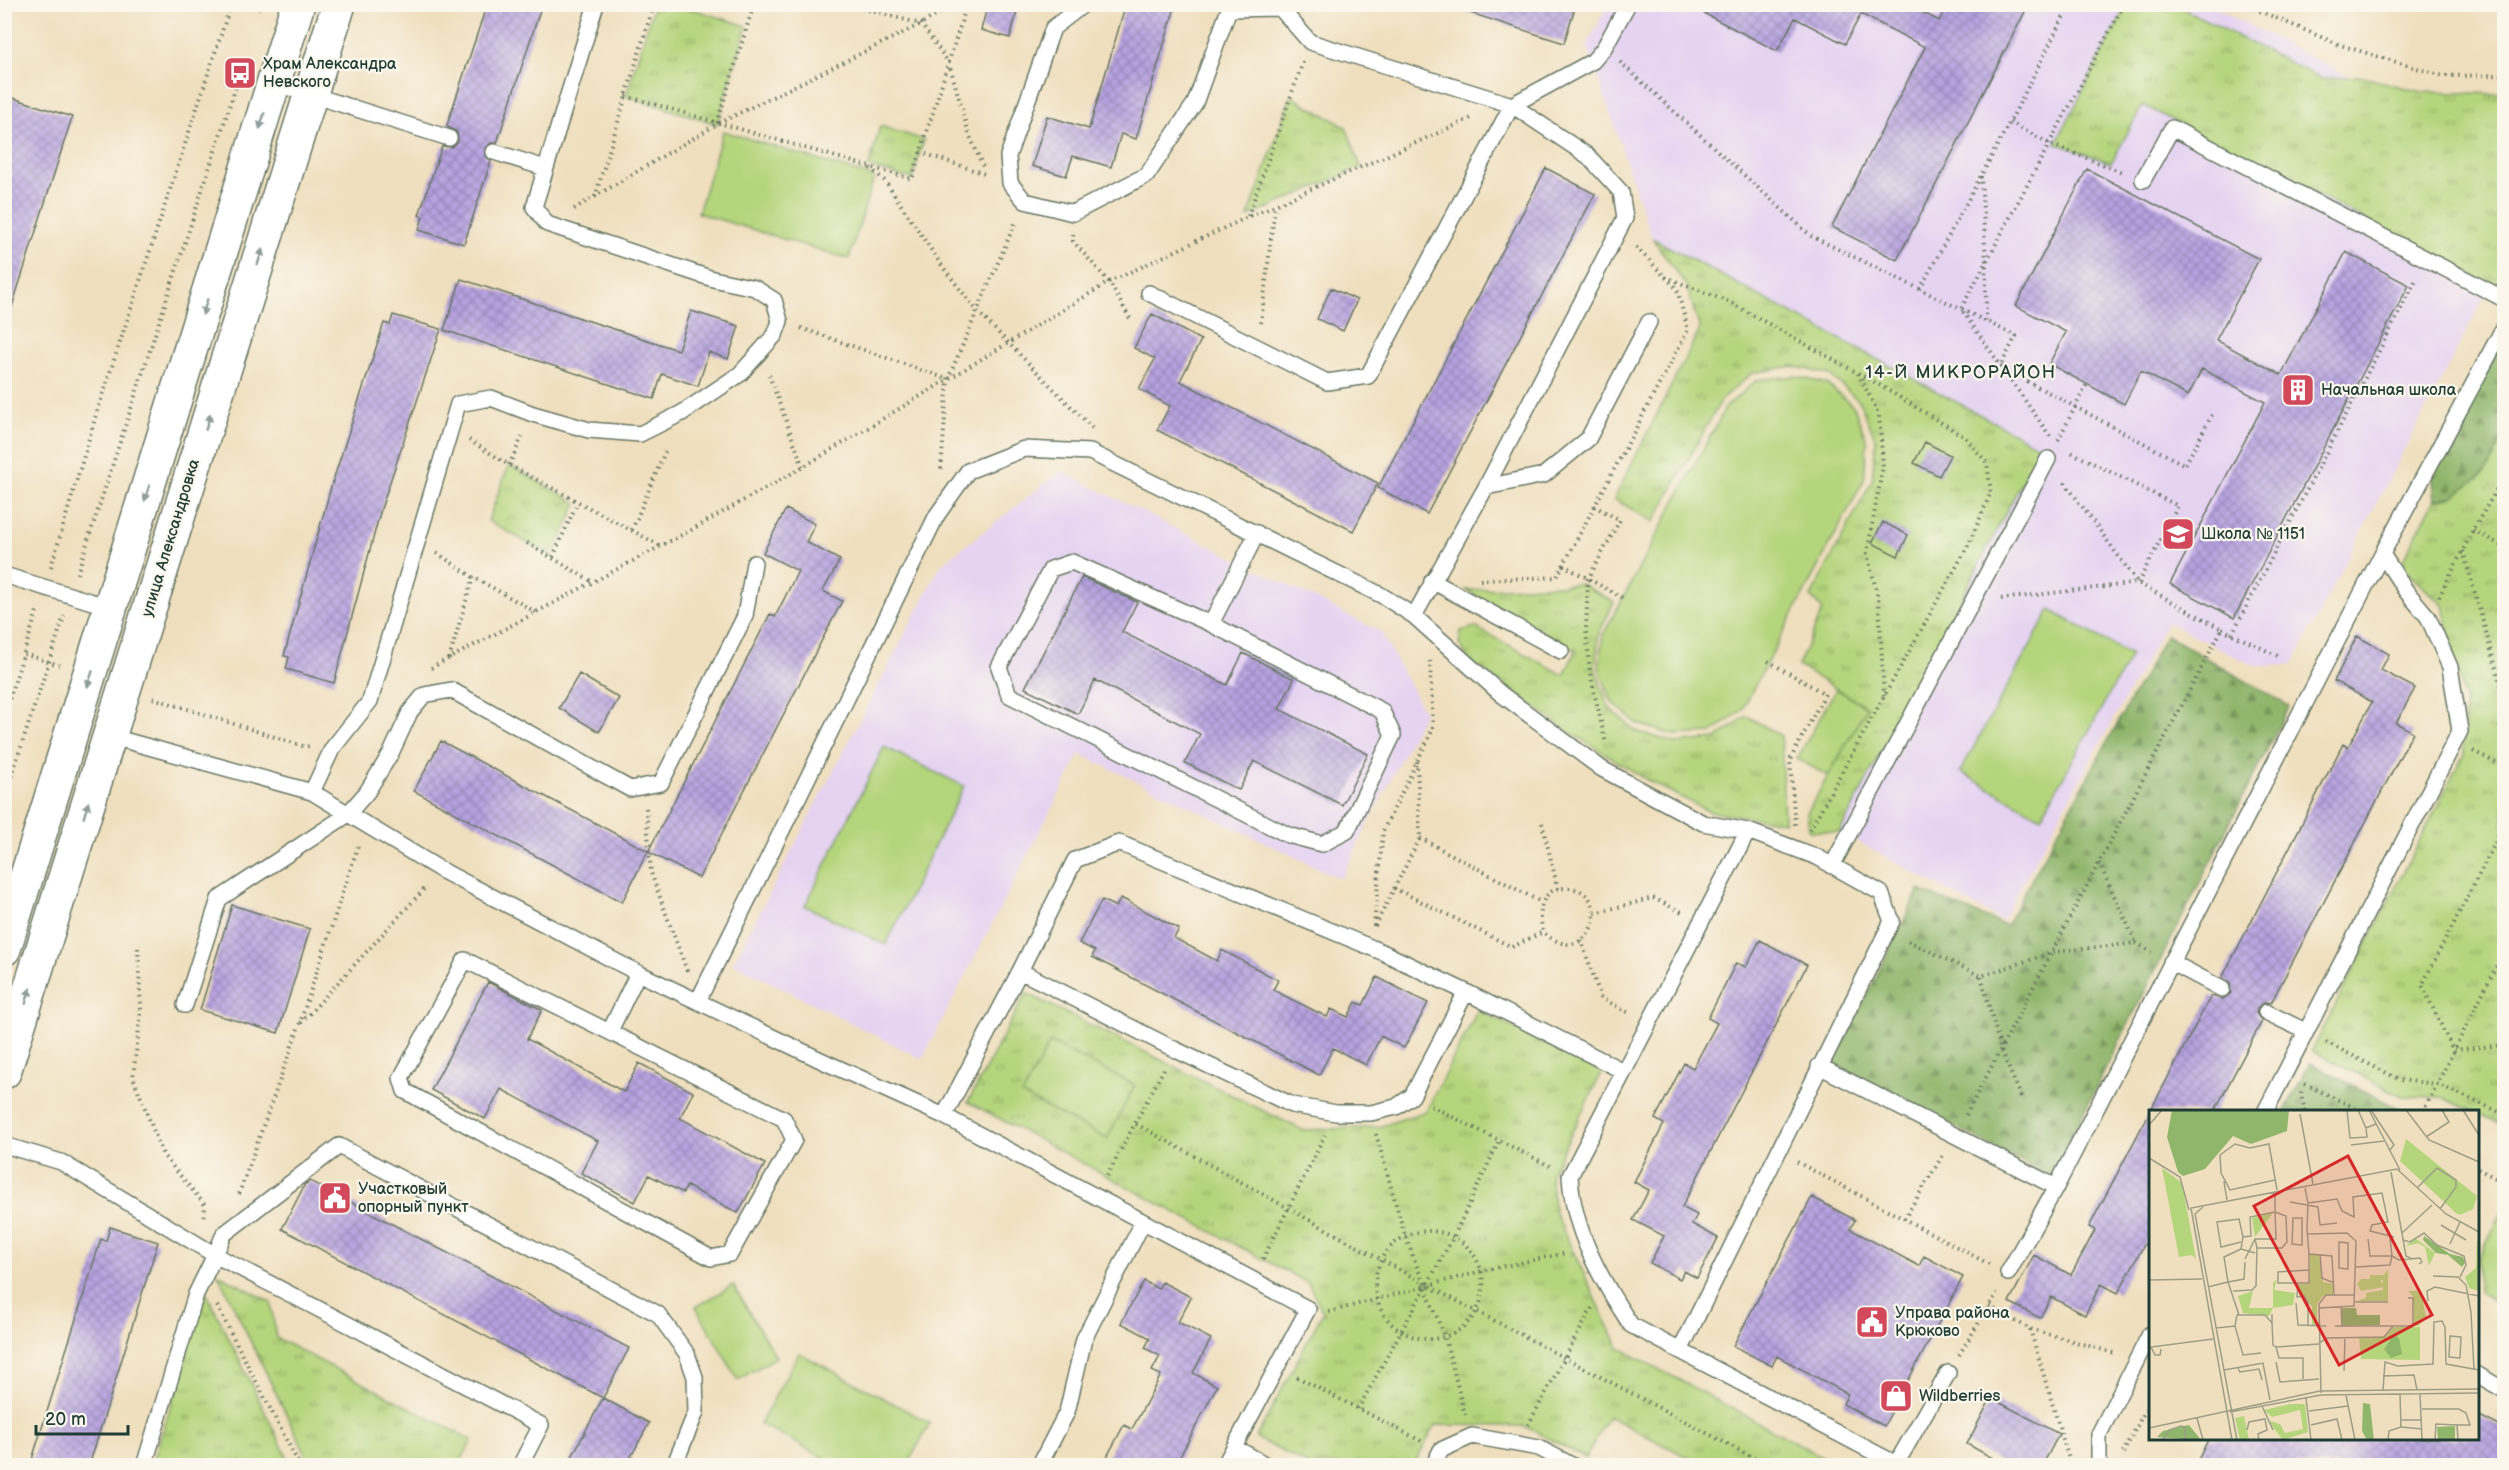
<svg xmlns="http://www.w3.org/2000/svg" width="2509" height="1470" viewBox="0 0 2509 1470" font-family="'Balsamiq Sans',sans-serif">
  <defs>
    <pattern id="grass-tufts" width="24" height="20" patternUnits="userSpaceOnUse" patternTransform="scale(1.5)"><rect width="24" height="20" fill="#b5d57d"/><path d="M3 7l-1-3M5 7V3M7 7l1-3M15 17l-1-3M17 17v-4M19 17l1-3" fill="none" stroke="#93ae67"/></pattern>
    <pattern id="forest-firs" width="22" height="20" patternUnits="userSpaceOnUse" patternTransform="scale(1.5)"><rect width="22" height="20" fill="#90b66c"/><path d="M5 1l3.5 6h-7zM16 11l3.5 6h-7z" fill="#75955a"/></pattern>
    <pattern id="building-cross-hatch" width="8" height="8" patternUnits="userSpaceOnUse" patternTransform="scale(1.5)"><rect width="8" height="8" fill="#b7a2e0"/><path d="M0 0l8 8M0 8l8-8" fill="none" stroke="#9485b6"/></pattern>
  </defs>
  <rect width="100%" height="100%" fill="#fbf7ec"/>
  <filter id="ink" filterUnits="userSpaceOnUse"><feTurbulence type="fractalNoise" baseFrequency=".0167" numOctaves="2"/><feDisplacementMap in="SourceGraphic" scale="12" xChannelSelector="R" yChannelSelector="G"/><feConvolveMatrix kernelMatrix="1 2 1 2 8 2 1 2 1" color-interpolation-filters="sRGB"/></filter>
  <filter id="wash" filterUnits="userSpaceOnUse"><feTurbulence type="fractalNoise" baseFrequency=".008" numOctaves="4" result="noise"/><feDisplacementMap in="SourceGraphic" scale="24" xChannelSelector="R" yChannelSelector="G"/><feGaussianBlur stdDeviation="1.35" result="paint"/><feColorMatrix in="noise" values="0 0 0 0 0 0 0 0 0 0 0 0 0 0 0 0 0 1.4 0 .05"/><feComposite in="paint" operator="in"/></filter>
  <g filter="url(#wash)">
    <rect width="100%" height="100%" fill="#efdfbe"/>
    <path fill="#e5d3f1" d="M1608 5H2210L2493 150 2488 290 2292 665 2255 666 2167 622 2002 921 1840 832 2040 447 1652 238 1587 45Z
      M1061 471 1381 632 1424 712 1341 879 1080 754 922 1059 733 963 941 565Z"/>
    <path fill="url(#grass-tufts)" stroke="#6a8958" stroke-width="1.5" d="M654 5H679L747 26 717 124 626 96Z
      M2127 5H2176L2322 79 2359 76 2422 92 2504 94V292L2143 105 2111 163 2056 143Z
      M1291 96 1346 127 1361 167 1248 217Z
      M880 126 924 140 912 179 869 167Z
      M1652 238 2040 447 1840 832 1809 831 1807 813 1867 707 1798 666 1823 610 1811 597 1872 481 1876 440 1859 401 1830 375 1793 366 1752 373 1721 400 1654 522 1614 499 1700 329 1686 285Z
      M2504 367V1126L2478 1114V1112L2472 1111 2440 1097 2402 1096 2312 1051 2464 754 2465 700 2443 605 2400 566Z
      M509 465 577 503 553 557 488 521Z
      M1581 584 1614 602 1599 633 1595 669 1609 708 1636 731 1674 743 1716 739 1747 716 1781 736 1784 822 1710 812 1651 782 1568 731 1468 659 1459 644 1461 631 1475 627 1564 675 1576 650 1466 590Z
      M1026 993 1302 1130 1379 1127 1426 1111 1478 1010 1602 1072 1550 1176 1555 1213 1619 1348 1838 1465H1703L1608 1416 1586 1458 1524 1426 1435 1425 1414 1465H1309L1256 1438 1323 1312 1308 1283 968 1102Z
      M218 1274 271 1302 276 1338 472 1440 459 1465H311Z
      M206 1292 291 1465H152Z"/>
    <path fill="url(#forest-firs)" stroke="#587a50" stroke-width="1.5" d="M2504 340V435L2486 472 2454 496 2435 500 2432 471Z
      M2166 635 2289 706 2051 1177 1834 1063 1919 890 2006 926Z
      M2310 1063 2401 1110V1111H2285Z"/>
    <path fill="#b5d57d" stroke="#6a8958" stroke-width="1.5" d="M723 131 874 177 849 259 698 213Z
      M1795 376 1827 384 1854 407 1867 442 1864 480 1742 710 1712 733 1673 735 1638 724 1612 702 1599 669 1603 635 1726 407 1757 380Z
      M2050 610 2131 655 2041 817 1960 772Z
      M1836 689 1867 707 1828 776 1797 759Z
      M884 747 964 786 886 945 805 906Z
      M1050 1042 1135 1085 1107 1139 1022 1095Z
      M2504 1209V1306L2478 1291V1259Z
      M733 1285 776 1357 738 1380 696 1307Z
      M799 1353 930 1423 907 1465H837L760 1424Z"/>
    <g id="blocks">
      <path fill="url(#building-cross-hatch)" d="M487 4H542L497 143H491L485 149V155L491 161 464 244 419 230 423 217 419 215 442 146 452 147 458 141 457 132 448 127 447 125Z
        M988 4H1019L1010 38 981 30Z
        M1126 4H1176L1136 139 1121 134 1111 167 1073 156 1066 176 1032 166 1047 116 1089 129Z
        M1461 4H1576L1564 43 1461 10Z
        M1686 4H1907L1939 21 1948 4H2029L1897 260 1832 227 1925 47 1861 14 1845 44 1795 18 1777 51Z
        M4 95 72 117 10 313 4 312Z
        M1546 168 1595 194 1427 514 1378 488Z
        M2087 169 2259 259 2216 340 2281 375 2346 252 2409 285 2234 618 2170 584 2265 402 2202 369 2188 396 2141 371 2124 404 2049 364 2066 332 2016 306Z
        M461 279 678 350 691 311 739 326 728 359 709 352 698 386 662 374 654 399 444 330Z
        M1331 288 1357 300 1343 331 1317 319Z
        M1152 314 1201 340 1180 381 1378 483 1353 531 1157 430 1170 406 1139 389 1155 359 1134 348Z
        M393 315 441 329 381 509 334 683 286 669 289 657 284 656 331 487 384 323 390 325Z
        M1925 442 1950 455 1939 476 1914 463Z
        M786 509 815 524 806 542 840 560 823 591 842 601 699 878 648 852 770 614 775 617 798 571 763 553Z
        M1883 522 1908 535 1898 556 1872 543Z
        M1082 577 1137 602 1122 632 1227 685 1243 653 1294 679 1279 709 1368 754 1342 805 1254 761 1239 790 1185 763 1200 734 1095 680 1078 714 1025 688Z
        M2357 636 2389 654 2381 670 2415 688 2396 723 2413 732 2271 1003 2265 1002 2258 1007 2256 1013 2262 1021 2214 1112H2151V1232L2118 1293 2101 1284 2085 1315 2051 1297 2040 1318 2009 1302 2034 1255 2071 1275 2095 1230 2089 1227 2211 996 2223 999 2231 993 2230 984 2222 978 2343 744 2348 747 2372 702 2334 681Z
        M579 674 619 698 599 732 559 708Z
        M441 741 648 851 622 902 414 791Z
        M1121 898 1179 929 1174 938 1217 961 1222 950 1278 980 1273 990 1327 1017 1331 1009 1348 1017 1356 1002 1363 1005 1377 977 1428 1003 1404 1048 1381 1036 1366 1065 1333 1048 1319 1075 1092 957 1095 951 1079 943 1102 900 1116 907Z
        M232 905 310 929 278 1033 200 1010Z
        M1760 940 1807 965 1682 1207 1697 1215 1692 1224 1718 1238 1697 1278 1684 1271 1680 1279 1650 1263 1664 1236 1633 1220 1649 1190 1634 1182 1664 1124 1655 1119 1684 1063 1693 1068 1717 1023 1708 1018 1736 963 1746 967Z
        M488 982 542 1010 527 1039 624 1092 639 1063 693 1092 680 1118 765 1164 738 1213 687 1186 683 1193 649 1175 635 1202 581 1173 598 1141 501 1089 485 1119 431 1090Z
        M310 1181 629 1348 603 1398 282 1229 305 1184Z
        M1812 1197 1855 1220 1850 1229 1919 1266 1924 1256 1963 1277 1884 1426 1843 1404 1848 1394 1777 1356 1772 1366 1733 1346Z
        M110 1227 158 1242 89 1466H30L101 1239 106 1241Z
        M1144 1281 1158 1289 1162 1282 1191 1297 1178 1322 1211 1339 1193 1373 1217 1386 1175 1466H1102L1124 1425 1132 1429 1161 1375 1152 1371 1160 1356 1145 1348 1150 1338 1121 1323Z
        M603 1398 649 1423 626 1466H567Z
        M1991 1398 2059 1434 2042 1466H2007L1967 1444Z
        M2478 1415 2505 1429V1466H2195L2209 1438H2478Z"/>
    </g>
  </g>
  <g filter="url(#ink)">
    <use href="#blocks" fill-opacity="0" stroke="#687664" stroke-width="1.5"/>
    <g fill="none" stroke-linecap="round" stroke-linejoin="round">
      <defs>
        <path id="lane" d="M1084 4 1053 28 1008 156 1010 183 1025 201 1073 213 1147 175 1195 103 1229 9 1280 8 1310 42 1512 105 1593 61 1604 48 1628 4
          M274 83 449 138
          M494 152 545 168
          M2143 180 2172 128 2504 299
          M1149 293 1327 382 1368 376 1512 105 1588 156 1621 192 1625 218 1486 487 1414 616
          M1486 487 1544 475 1588 439 1649 322
          M2382 554 2504 327
          M1072 562 1211 624 1382 711 1393 735 1347 831 1322 844 1288 835 1009 695 999 667 1051 569Z
          M4 575 112 608
          M1432 581 1561 651
          M1211 624 1257 533
          M109 736 312 792 441 870 638 973 827 1063 944 1116 1308 1309 1224 1466
          M312 792 332 749 370 701 458 404 491 398 533 414 589 430 640 434 682 413 740 374 775 335 780 321 774 300 755 288 713 279 547 224 534 207 596 4
          M1748 831 1570 1176C1573 1231 1601 1280 1631 1325L1900 1466
          M1832 866 2048 459
          M465 960 784 1119 794 1140 730 1254 711 1258 405 1091 401 1078Z
          M2171 962 2222 989
          M1020 971 1174 1049 1292 1105 1336 1113H1371L1396 1107 1412 1096 1466 992
          M698 1001 937 515 968 471 1024 449 1090 452 1381 595 1414 616 1501 694 1602 769 1703 823 1748 831 1817 857 1881 893 1892 921 1680 1351
          M185 1005 219 899 347 815 367 792 391 753 410 712 424 695 451 690 630 789 661 783 745 616 754 563
          M2266 1012 2305 1031
          M610 1031 638 973
          M1819 1066 2056 1187
          M944 1116 1020 971 1075 860 1119 843 1382 952 1466 992 1623 1071
          M4 1145 61 1162 215 1255 224 1234 339 1146 658 1314 687 1354 695 1377 696 1412 674 1466
          M2008 1273 2056 1187 2382 554 2406 591 2428 617 2450 667 2460 731 2265 1112
          M2478 1375 2504 1390
          M1234 1447 1268 1466
          M144 1466 196 1294 215 1255 541 1425 520 1466
          M1039 1466 1067 1412 1084 1339 1143 1222
          M1433 1466 1441 1450 1472 1436 1539 1448 1573 1466
          M1895 1466 1948 1373
          M2099 1466V1434L2150 1334"/>
        <path id="secondary" d="M4 949 298 4
          M4 1072 339 4"/>
      </defs>
      <use href="#lane" stroke="#687664" stroke-width="18"/>
      <use href="#secondary" stroke="#687664" stroke-width="36"/>
      <path stroke="#687664" stroke-width="4" stroke-dasharray="1.5 4.5" stroke-linecap="butt" d="M247 4 261 9
        M845 4 921 24 949 63 969 134 984 169
        M2243 4 2340 45 2443 76 2504 75
        M1620 62 1811 236 2016 336 2000 367 2185 465 2214 411
        M626 96 912 179 967 4
        M2010 122 2050 144 2122 172
        M717 123 754 4
        M920 152 988 175
        M870 168 885 181 942 266 977 311 1092 428
        M1981 176 1986 262V322
        M595 197 654 4
        M574 209 717 124 921 24 955 4
        M1248 216 1303 62
        M1073 234V241L1109 282 1132 322
        M1665 277 1729 302 1876 383 1965 437 1987 463 1991 492 1969 544 1809 831
        M1920 289 2010 122 2070 4
        M1261 323 1275 205
        M801 328 947 379
        M1858 373 1879 415 1883 466 1867 553 1879 602 1884 696
        M769 375 803 467
        M2050 436 1961 309 2124 4
        M469 440 509 465 661 546
        M2058 440 2087 384
        M509 465 524 433
        M941 469 948 379 1016 221
        M1594 506 1620 520 1588 579 1586 630 1590 673 1606 744
        M632 530 667 447
        M2473 530 2504 547
        M527 543 593 582
        M2463 551 2504 696
        M437 553 473 577 536 612
        M553 557 577 503
        M1563 565 1623 598
        M51 567 96 415 231 4
        M77 574 240 74
        M1480 580 1557 577 1688 330 1677 289 1636 247
        M2439 597 2473 530 2504 477
        M2001 599 2138 583 2178 506 2069 451
        M2222 629 2280 657
        M2232 634 2417 278
        M24 654 59 665
        M449 659 473 577
        M1768 661 1825 694 1790 760 1795 825
        M431 668 693 529 803 467 1109 282 1248 217 1474 117
        M153 698 306 747 309 746
        M4 716 38 608
        M2473 751 2504 767
        M4 799 64 616
        M646 808 651 873 687 971
        M1542 823 1558 889
        M2504 826 2422 985 2453 1050 2504 1045
        M1420 838 1541 902
        M2099 863 2136 943
        M1394 888 1512 947 1543 932C1538 912 1540 888 1566 888 1617 888 1591 975 1543 932
        M1595 913 1653 898 1682 912
        M1374 926 1383 831 1433 729 1430 661
        M1375 926 1420 838 1417 761
        M1581 940 1601 998 1629 1013
        M1908 941 1981 976 2054 952 2136 943 2152 952
        M138 948 141 1012 133 1077 163 1155 205 1205 204 1220
        M1981 976 2001 1050 2023 1101
        M301 1023 426 887
        M2326 1042 2400 1080 2437 1084 2504 1114
        M2305 1084 2364 1112
        M2301 1092 2305 1112
        M1431 1106 1550 1166
        M2423 1112 2504 951
        M1966 1115 2222 629 2138 583 2063 480
        M1136 1124 1427 1285 1769 1466
        M1376 1134 1405 1236 1445 1338 1465 1415
        M1797 1162 1989 1264
        M2478 1169 2499 1180
        M1107 1176 1164 1069
        M239 1194 299 1026 358 846
        M1904 1219 1943 1155
        M1375 1285a54 54 0 1 1 108 0a54 54 0 1 1-108 0Z
        M1263 1259 1325 1135
        M217 1306 300 1466
        M1989 1306 2030 1329 2114 1353
        M1329 1312 1482 1271 1566 1253
        M2030 1329 2071 1466
        M1959 1355 1997 1293
        M1297 1377 1421 1441
        M1358 1409 1454 1236 1499 1141
        M1528 1425 1592 1308
        M2123 1453 2150 1401"/>
      <use href="#lane" stroke="#fff" stroke-width="15"/>
      <use href="#secondary" stroke="#fff" stroke-width="33"/>
    </g>
    <defs><path id="oneway-solid" d="M-6-.8H1V-3.2L6.5 0L1 3.2V.8H-6Z" transform="scale(1.5)"/></defs>
    <g fill="#8f9e9a">
      <use href="#oneway-solid" transform="translate(262 121) rotate(107)"/>
      <use href="#oneway-solid" transform="translate(260 257) rotate(-73)"/>
      <use href="#oneway-solid" transform="translate(205 307) rotate(107)"/>
      <use href="#oneway-solid" transform="translate(208 422) rotate(-73)"/>
      <use href="#oneway-solid" transform="translate(147 493) rotate(107)"/>
      <use href="#oneway-solid" transform="translate(90 679) rotate(108)"/>
      <use href="#oneway-solid" transform="translate(86 810) rotate(-73)"/>
      <use href="#oneway-solid" transform="translate(28 996) rotate(-73)"/>
    </g>
  </g>
  <defs>
    <symbol id="bus-square" viewBox="-11 -11 22 22"><rect x="-9" y="-9" width="18" height="18" rx="4" fill="#d1495b" stroke="#fbf7ec"/><path d="M-5-6H5V4H4V6H2V4H-2V6H-4V4H-5ZM-3.5-4V0h7V-4ZM-3.5 1.2v1.5H-2V1.2ZM2 1.2v1.5H3.5V1.2Z" fill="#fff"/></symbol>
    <symbol id="building-square" viewBox="-11 -11 22 22"><rect x="-9" y="-9" width="18" height="18" rx="4" fill="#d1495b" stroke="#fbf7ec"/><path d="M-4-6H4V6H1V3H-1V6H-4ZM-2.5-4.3h1.7v1.8h-1.7ZM.8-4.3h1.7v1.8H.8ZM-2.5-1h1.7V.8h-1.7ZM.8-1h1.7V.8H.8Z" fill="#fff"/></symbol>
    <symbol id="school-square" viewBox="-11 -11 22 22"><rect x="-9" y="-9" width="18" height="18" rx="4" fill="#d1495b" stroke="#fbf7ec"/><path d="M0-5L7-2L0 1L-7-2ZM-4 1L0 2.5L4 1V4Q0 6-4 4Z" fill="#fff"/></symbol>
    <symbol id="civic-square" viewBox="-11 -11 22 22"><rect x="-9" y="-9" width="18" height="18" rx="4" fill="#d1495b" stroke="#fbf7ec"/><path d="M-.6-6.5H3V-4.5H.6V-3L4-1V1h2V6H-6V1h2V-1L-.6-3ZM-1.2 2.5V6h2.4V2.5Z" fill="#fff"/></symbol>
    <symbol id="shop-square" viewBox="-11 -11 22 22"><rect x="-9" y="-9" width="18" height="18" rx="4" fill="#d1495b" stroke="#fbf7ec"/><path d="M-5-2.5h2.3a2.7 3.5 0 0 1 5.4 0H5L5.5 6h-11ZM-1.5-2.5h3a1.5 2.3 0 0 0-3 0Z" fill="#fff"/></symbol>
  </defs>
  <g fill-rule="evenodd">
    <use href="#bus-square" x="221" y="54" width="38" height="38"/>
    <use href="#building-square" x="2279" y="371" width="38" height="38"/>
    <use href="#school-square" x="2159" y="515" width="38" height="38"/>
    <use href="#civic-square" x="316" y="1179" width="38" height="38"/>
    <use href="#civic-square" x="1853" y="1303" width="38" height="38"/>
    <use href="#shop-square" x="1877" y="1377" width="38" height="38"/>
  </g>
  <g text-anchor="middle" dominant-baseline="central" stroke-width="4.5" stroke-linejoin="round" paint-order="stroke">
    <g font-size="16" fill="#1f3d34" stroke="#fbf7ec" text-anchor="start">
      <text x="263" y="64">Храм Александра<tspan x="263" dy="18">Невского</tspan></text>
      <text x="2321" y="390">Начальная школа</text>
      <text x="2201" y="534">Школа № 1151</text>
      <text x="358" y="1189">Участковый<tspan x="358" dy="18">опорный пункт</tspan></text>
      <text x="1895" y="1313">Управа района<tspan x="1895" dy="18">Крюково</tspan></text>
      <text x="1919" y="1396">Wildberries</text>
    </g>
    <g font-size="16" fill="#1f3d34" stroke="#fbf7ec">
      <text transform="translate(171 538) rotate(-73)">улица Александровка</text>
    </g>
    <g font-size="18" letter-spacing="1.5" fill="#1f3d34" stroke="#fbf7ec">
      <text x="1961" y="372">14-Й МИКРОРАЙОН</text>
    </g>
  </g>
  <g transform="translate(2149 1110)">
    <rect width="330" height="330" fill="#efdfbe"/>
    <path d="M257 29 328 86 324 99 311 105 307 103 251 51ZM13 58 33 73 47 149 43 145 30 147ZM124 103 106 127 103 108ZM266 128 286 143 280 156 276 137 269 133 257 136ZM328 131 330 132V181L320 178 316 167 327 158ZM161 145H170L174 172 184 174 185 184 174 186 168 194V215H163V196L150 185V174H160ZM239 159V191H208L217 188V183L234 180V170L221 169V165H235ZM128 169 125 180 146 183 144 195 124 198V173ZM104 181 100 198H124L120 206 94 203 89 186ZM259 181H272L277 208 269 216H265L264 186ZM244 217H271V250L212 249 210 228 237 226ZM141 294H156L159 322 134 330 118 310 131 314 136 323 154 319 151 300 123 307 115 300ZM95 306 100 330H91L86 308Z" fill="#b5d57d"/>
    <path d="M23 0H140L138 21 102 34 84 26 56 59 34 66 29 62 18 27ZM275 126 301 144 314 147 316 153 313 157 299 145 287 143 274 130ZM193 198H207L208 205H231V215L193 216ZM245 225 250 228 253 244 242 248 235 239ZM214 293 221 294 225 330H218L213 321ZM40 315 52 330 8 327 14 321ZM306 316V330H289L288 317Z" fill="#90b66c"/>
    <path d="M212 169H231L235 177 212 181 208 174ZM257 225H267V245H257Z" fill="#b5d57d"/>
    <path fill="none" stroke="#9c9e87" stroke-width="1.5" d="M198 0 201 28 218 27 217 18M209 0 217 18 227 14M220 0 251 60M222 0 245 35 240 41M257 0 280 30 330 52M314 0 330 25M151 4 164 74M0 15 13 0M277 27 300 12 293 0M202 35 235 31M0 48 31 67 40 100M242 62 257 146 263 149M126 70 81 80 72 63 71 45 86 34 101 38 120 34 128 80M269 77 288 58 307 70V77L291 99M156 78 159 93 158 119 160 144V173H129V162L160 160M78 90 75 72H78M141 92 169 97 171 115 188 113M159 93 188 89 193 101 205 107 204 87 233 83 239 112 223 115 221 121 245 127M54 97 46 104 88 330M144 108H153V135L143 134ZM292 115 317 130M253 123 283 95M159 124 198 123 207 131 205 196 170 198M94 127 102 126 101 107 126 102 127 129H106L108 138M241 128 243 146 250 150 271 148 273 152 270 154M254 130 261 132 275 123 288 135 315 146 317 155 311 167M92 132 72 137 68 112 90 109 94 127 92 139 106 143M190 132 199 133V159L190 158ZM301 134 311 112M92 139 75 147 79 172 95 169 96 152M160 144 183 146 185 185M171 144 173 168 185 173M96 149 106 129M207 157 241 155 243 146H221L219 129M284 166 309 167 317 175 322 202 325 260M0 170 53 169M149 173 148 187 155 186 159 193V216M59 177 79 172 90 205M84 181 103 180 107 176 108 138H133L138 132 137 106 126 102V82M279 191 278 181 286 177 330 186M206 192H239M147 193 149 215 177 216M192 197 193 217M123 213 124 235 127 237 170 234M86 216 88 205H116L123 213V204M244 216H264V188H259M67 218 86 216 94 245 112 243M301 226 312 227 311 248 300 247ZM170 233 178 228 235 227 244 216H186M127 237 130 248H154V269M12 239 11 245H6L2 237 64 229M127 252 131 272 170 269M89 258 91 262 110 259 113 270M75 260 114 253 121 290M195 261 196 227M234 266 265 265 268 280M234 280 236 252 249 256 284 254 285 212 293 211 296 217 297 254 330 260M172 283 170 194 177 185H205M271 283 273 330M197 285 206 330M157 288 162 330M113 296 124 320M273 299H310L317 303 321 315H308L309 330M160 301 199 296M81 302 172 285 330 283M48 308 54 330M252 310H273M162 315 188 309 193 330M252 317 273 319M0 318 171 281 330 279M98 320 100 312 116 309 118 320 109 324 110 330M14 330 20 320 32 316 36 317V330M83 330 42 98 248 59 297 104 330 122M239 330 240 321 252 317 251 284M286 330 287 314 308 315"/>
    <path fill="#d62828" fill-opacity="0.15" stroke="#d62828" stroke-width="3" d="M199 46 283 205 190 255 105 96Z"/>
    <rect width="330" height="330" fill="none" stroke="#1f3d34" stroke-width="3"/>
  </g>
  <rect width="2509" height="1470" fill="none" stroke="#fbf7ec" stroke-width="24"/>
  <path d="M36 1425v9h92v-9" fill="none" stroke="#1f3d34" stroke-width="3"/>
  <text x="45" y="1425" font-size="18" fill="#1f3d34" stroke="#fbf7ec" stroke-width="4.5" paint-order="stroke">20 m</text>
</svg>
